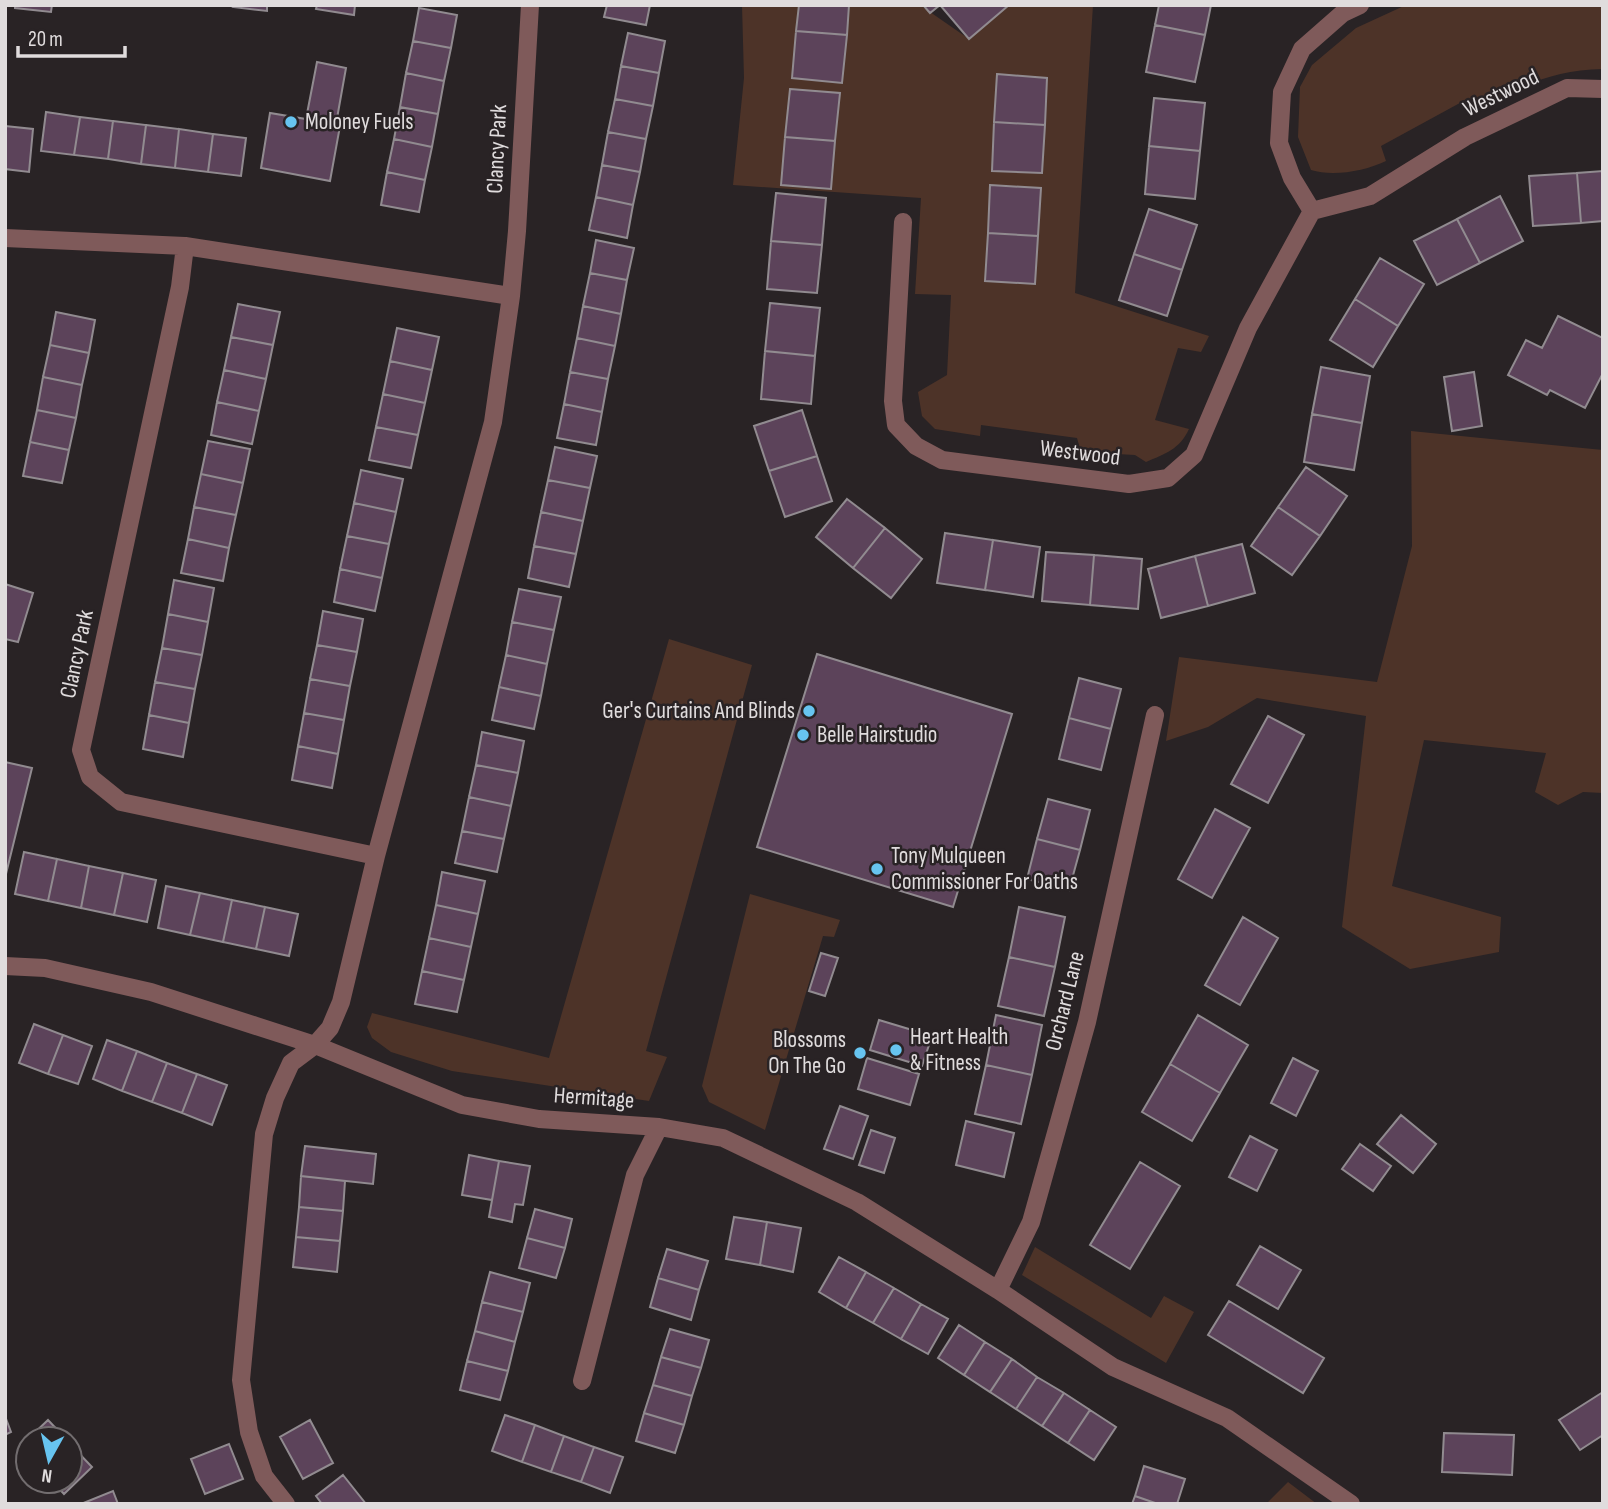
<svg xmlns="http://www.w3.org/2000/svg" width="1608" height="1509" viewBox="0 0 1608 1509" font-family="'Sofia Sans Condensed',sans-serif">
  <rect width="100%" height="100%" fill="#292325"/>
  <path fill="#4d3328" d="M742 5H920L969 39 1009 5H1093L1075 293 1209 336 1201 352 1178 348 1155 420 1189 429C1180 449 1165 454 1146 462L1135 455 1081 452 1077 438 981 425 980 436 935 429 922 416 918 392 947 375 951 295 915 294 921 198 733 185 744 78Z
    M1406 5H1603V69C1551 70 1521 87 1476 109L1469 98 1381 146 1386 161C1365 171 1333 177 1311 170L1298 137 1300 87 1312 65 1356 28Z
    M1411 431 1603 450V793L1583 792 1558 805 1535 792 1546 753 1424 740 1392 886 1501 917 1499 952 1410 969 1342 927 1366 716 1257 698 1208 727 1166 741 1179 657 1377 682 1412 546Z
    M669 639 752 665 646 1051 667 1057 649 1101 452 1071 391 1052 372 1038 367 1027 372 1013 549 1058Z
    M750 894 840 920 834 937 823 936 765 1130 709 1102 702 1086Z
    M1035 1247 1151 1318 1164 1296 1194 1312 1166 1363 1022 1275Z
    M1288 1482 1317 1504H1266Z"/>
  <path fill="#5c435a" stroke="#918b90" stroke-width="2" d="M15 5H52L51 12 15 8Z
    M234 5H267V11L233 7Z
    M317 5H355L354 15 316 9Z
    M607 5H650L646 25 604 17Z
    M799 5H849L847 35 796 31Z
    M923 5H940L930 13Z
    M940 5H1009L969 39Z
    M1159 5H1211L1205 35 1155 25Z
    M419 8 457 15 451 48 413 41Z
    M1155 25 1205 35 1195 82 1146 72Z
    M796 31 847 35 842 83 792 78Z
    M628 33 665 41 659 73 621 66Z
    M413 41 451 48 444 81 406 73Z
    M317 62 346 68 336 124 340 126 330 181 261 168 270 113 306 119Z
    M621 66 659 73 653 106 615 99Z
    M406 73 444 81 438 114 400 107Z
    M997 74 1047 78 1045 125 994 122Z
    M790 89 840 93 835 141 785 137Z
    M1154 98 1205 103 1200 151 1149 146Z
    M615 99 653 106 646 139 608 132Z
    M400 107 438 114 432 147 394 139Z
    M46 112 80 117 74 155 41 151Z
    M80 117 113 121 108 159 74 155Z
    M113 121 146 125 141 164 108 159Z
    M994 122 1045 125 1042 173 992 171Z
    M146 125 179 129 175 168 141 164Z
    M5 126 33 129 29 172 5 169Z
    M179 129 213 134 208 172 175 168Z
    M608 132 646 139 640 172 602 165Z
    M213 134 246 138 241 176 208 172Z
    M785 137 835 141 831 189 781 185Z
    M394 139 432 147 425 180 387 172Z
    M1149 146 1200 151 1195 199 1145 194Z
    M602 165 640 172 633 205 596 197Z
    M1603 171V221L1581 223 1577 173Z
    M387 172 425 180 419 212 381 205Z
    M1577 173 1581 223 1533 226 1529 176Z
    M990 185 1041 188 1038 236 988 233Z
    M776 193 826 198 822 245 771 241Z
    M1500 196 1523 241 1480 263 1457 219Z
    M596 197 633 205 627 238 589 230Z
    M1149 209 1197 225 1182 270 1134 254Z
    M1457 219 1480 263 1437 285 1414 241Z
    M988 233 1038 236 1035 284 985 281Z
    M596 240 634 248 627 280 590 273Z
    M771 241 822 245 817 293 767 289Z
    M1134 254 1182 270 1167 316 1119 300Z
    M1380 258 1424 284 1398 326 1355 299Z
    M590 273 627 280 621 314 583 306Z
    M1355 299 1398 326 1373 367 1330 340Z
    M770 303 820 308 815 356 765 351Z
    M238 304 280 312 273 345 231 337Z
    M583 306 621 314 615 346 577 338Z
    M56 312 95 320 89 353 50 345Z
    M1558 316 1603 338V373L1585 408 1550 390 1547 395 1508 375 1526 340 1542 348Z
    M397 328 439 337 432 370 390 361Z
    M231 337 273 345 266 379 224 370Z
    M577 338 615 346 608 379 570 372Z
    M50 345 89 353 82 385 43 377Z
    M765 351 815 356 811 404 761 399Z
    M390 361 432 370 425 403 383 394Z
    M1321 367 1370 376 1362 423 1312 414Z
    M224 370 266 379 259 411 217 402Z
    M570 372 608 379 602 412 564 404Z
    M1474 372 1482 426 1452 431 1444 377Z
    M43 377 82 385 76 418 37 410Z
    M383 394 425 403 418 435 376 427Z
    M217 402 259 411 252 444 211 435Z
    M564 404 602 412 596 445 557 438Z
    M37 410 76 418 69 450 30 442Z
    M802 410 817 456 769 471 754 426Z
    M1312 414 1362 423 1354 470 1304 462Z
    M376 427 418 435 411 468 369 460Z
    M208 441 250 449 243 483 201 474Z
    M30 442 69 450 62 483 23 476Z
    M555 447 597 456 590 488 548 480Z
    M817 456 832 501 785 517 769 471Z
    M1306 467 1347 496 1320 536 1278 507Z
    M361 470 403 479 396 512 354 503Z
    M201 474 243 483 236 515 194 507Z
    M548 480 590 488 583 521 541 512Z
    M847 499 885 528 853 568 816 537Z
    M354 503 396 512 389 544 347 536Z
    M194 507 236 515 229 548 188 539Z
    M1278 507 1320 536 1292 575 1251 546Z
    M541 512 583 521 576 554 534 546Z
    M885 528 922 559 891 598 853 568Z
    M945 533 993 540 985 590 937 583Z
    M347 536 389 544 382 578 340 569Z
    M188 539 229 548 223 581 181 573Z
    M993 540 1040 547 1033 597 985 590Z
    M1242 544 1255 593 1208 606 1195 556Z
    M534 546 576 554 569 587 528 578Z
    M1046 552 1094 555 1090 605 1042 601Z
    M1094 555 1142 559 1138 609 1090 605Z
    M1195 556 1208 606 1161 618 1148 569Z
    M340 569 382 578 375 611 334 602Z
    M174 580 214 588 208 622 168 614Z
    M5 584 33 593 18 642 5 639Z
    M519 589 561 597 554 630 512 622Z
    M323 611 363 619 357 652 317 645Z
    M168 614 208 622 202 655 162 648Z
    M512 622 554 630 547 664 506 655Z
    M317 645 357 652 350 686 310 679Z
    M162 648 202 655 195 689 155 682Z
    M817 654 1012 714 953 907 757 847Z
    M506 655 547 664 541 696 499 687Z
    M1079 678 1121 689 1111 729 1069 718Z
    M310 679 350 686 344 720 304 713Z
    M155 682 195 689 189 723 149 715Z
    M499 687 541 696 534 729 492 720Z
    M304 713 344 720 338 754 298 746Z
    M149 715 189 723 183 757 143 749Z
    M1268 716 1304 735 1268 803 1231 784Z
    M1069 718 1111 729 1101 770 1059 759Z
    M482 732 524 741 518 773 476 765Z
    M298 746 338 754 332 788 292 780Z
    M5 762 32 768 5 878Z
    M476 765 518 773 511 806 469 797Z
    M469 797 511 806 504 839 462 831Z
    M1048 799 1090 810 1080 850 1037 839Z
    M1215 809 1250 828 1212 898 1178 879Z
    M462 831 504 839 497 872 455 863Z
    M1037 839 1080 850 1069 890 1027 879Z
    M24 852 57 859 48 901 15 894Z
    M57 859 89 866 81 908 48 901Z
    M89 866 123 873 114 915 81 908Z
    M442 872 485 881 478 914 436 905Z
    M123 873 156 880 147 922 114 915Z
    M166 886 200 893 190 935 158 928Z
    M200 893 232 900 223 942 190 935Z
    M232 900 265 907 256 949 223 942Z
    M436 905 478 914 471 947 429 938Z
    M265 907 298 914 289 956 256 949Z
    M1019 907 1065 917 1055 967 1009 957Z
    M1243 917 1278 938 1240 1005 1205 985Z
    M429 938 471 947 464 980 422 971Z
    M821 953 838 958 825 996 809 991Z
    M1009 957 1055 967 1044 1016 998 1006Z
    M422 971 464 980 457 1012 415 1004Z
    M996 1015 1042 1025 1032 1075 986 1065Z
    M1198 1015 1248 1045 1220 1093 1170 1064Z
    M879 1020 932 1036 922 1066 870 1050Z
    M34 1024 63 1035 48 1074 19 1063Z
    M63 1035 92 1046 78 1084 48 1074Z
    M107 1040 137 1051 122 1091 93 1079Z
    M137 1051 167 1063 152 1102 122 1091Z
    M867 1058 919 1074 910 1105 858 1089Z
    M1293 1058 1318 1071 1296 1116 1271 1103Z
    M167 1063 197 1074 182 1113 152 1102Z
    M1170 1064 1220 1093 1192 1141 1142 1112Z
    M986 1065 1032 1075 1021 1124 975 1114Z
    M197 1074 227 1085 212 1125 182 1113Z
    M840 1106 868 1116 853 1159 824 1149Z
    M1401 1115 1436 1144 1413 1173 1377 1144Z
    M966 1121 1014 1133 1004 1177 956 1165Z
    M871 1130 895 1138 884 1173 859 1165Z
    M1250 1136 1277 1150 1257 1191 1229 1177Z
    M1360 1144 1391 1166 1373 1191 1342 1169Z
    M305 1146 376 1154 373 1184 301 1176Z
    M469 1155 499 1161 492 1200 462 1195Z
    M499 1161 530 1166 523 1205 515 1204 512 1222 489 1217Z
    M1140 1162 1180 1186 1130 1269 1090 1245Z
    M301 1176 345 1181 343 1211 299 1207Z
    M299 1207 343 1211 340 1241 296 1237Z
    M535 1209 572 1219 565 1248 527 1238Z
    M734 1217 767 1222 760 1265 726 1259Z
    M767 1222 801 1228 793 1272 760 1265Z
    M296 1237 340 1241 337 1272 293 1267Z
    M527 1238 565 1248 556 1278 519 1268Z
    M1260 1246 1301 1270 1278 1309 1237 1285Z
    M667 1249 708 1261 699 1290 658 1278Z
    M839 1257 866 1272 846 1308 819 1292Z
    M490 1272 530 1283 523 1312 482 1302Z
    M866 1272 894 1288 873 1323 846 1308Z
    M658 1278 699 1290 691 1320 650 1307Z
    M894 1288 921 1304 901 1339 873 1323Z
    M1229 1301 1324 1358 1303 1393 1208 1335Z
    M482 1302 523 1312 515 1342 475 1331Z
    M921 1304 948 1319 928 1354 901 1339Z
    M959 1325 985 1342 964 1375 938 1358Z
    M670 1329 709 1340 701 1368 661 1357Z
    M475 1331 515 1342 508 1371 467 1361Z
    M985 1342 1012 1359 990 1392 964 1375Z
    M661 1357 701 1368 692 1396 653 1385Z
    M1012 1359 1037 1377 1016 1409 990 1392Z
    M467 1361 508 1371 500 1400 460 1390Z
    M1037 1377 1064 1393 1042 1426 1016 1409Z
    M653 1385 692 1396 684 1425 644 1413Z
    M1603 1392V1435L1580 1450 1559 1420Z
    M1064 1393 1090 1410 1068 1443 1042 1426Z
    M1090 1410 1116 1427 1094 1460 1068 1443Z
    M644 1413 684 1425 675 1453 636 1441Z
    M505 1415 535 1425 522 1462 492 1451Z
    M5 1416 11 1432 5 1435Z
    M48 1420 66 1439H28Z
    M310 1420 333 1463 303 1479 280 1437Z
    M535 1425 564 1436 551 1472 522 1462Z
    M1444 1433 1514 1435 1512 1475 1442 1472Z
    M564 1436 594 1447 581 1482 551 1472Z
    M28 1439V1456L19 1447Z
    M70 1444 92 1467 64 1494 52 1481H70Z
    M229 1444 243 1479 205 1494 191 1459Z
    M594 1447 623 1457 610 1493 581 1482Z
    M1144 1466 1185 1479 1177 1504H1158L1135 1496Z
    M343 1475 366 1504H322L316 1496Z
    M113 1491 118 1504H81Z
    M1135 1496 1158 1504H1132Z"/>
  <g fill="none" stroke-linecap="round" stroke-linejoin="round">
    <path stroke="#7f5a5a" stroke-width="18" d="M1312 211 1370 196 1465 137 1567 88 1603 89
      M903 222 893 401 896 425 916 446 942 460 1129 484 1168 478 1194 455 1248 328 1312 211 1292 178 1279 143 1282 92 1302 49 1343 13 1360 5
      M5 238 185 246 511 296
      M185 246 180 287 81 750 90 777 121 802 376 856
      M5 966 45 968 151 992 315 1045 462 1105 539 1119 659 1127 723 1138 857 1202 998 1290 1113 1367 1227 1418 1351 1504
      M998 1290 1031 1222 1087 1022 1155 715
      M582 1381 635 1175 659 1127
      M286 1504 264 1476 249 1432 241 1380 264 1134 275 1098 291 1063 315 1045 330 1028 341 1002 376 856 493 422 511 296 517 231 530 5"/>
  </g>
  <g fill="#67c4f0" stroke="#292325" stroke-width="2.5">
    <circle cx="291" cy="122" r="7"/>
    <circle cx="809" cy="711" r="7"/>
    <circle cx="803" cy="735" r="7"/>
    <circle cx="877" cy="869" r="7"/>
    <circle cx="896" cy="1050" r="7"/>
    <circle cx="860" cy="1053" r="7"/>
  </g>
  <g text-anchor="middle" dominant-baseline="central" stroke-width="5" stroke-linejoin="round" paint-order="stroke">
    <g font-size="23" fill="#e0dcdd" stroke="#292325">
      <text transform="translate(1501 93) rotate(-26)">Westwood</text>
      <text transform="translate(497 149) rotate(-87)">Clancy Park</text>
      <text transform="translate(1080 453) rotate(7)">Westwood</text>
      <text transform="translate(77 654) rotate(-78)">Clancy Park</text>
      <text transform="translate(1065 1001) rotate(-76)">Orchard Lane</text>
      <text transform="translate(594 1098) rotate(4)">Hermitage</text>
    </g>
    <g font-size="23" fill="#e0dcdd" stroke="#292325" text-anchor="start">
      <text x="305" y="122">Moloney Fuels</text>
      <text x="795" y="711" text-anchor="end">Ger's Curtains And Blinds</text>
      <text x="817" y="735">Belle Hairstudio</text>
      <text x="891" y="856">Tony Mulqueen<tspan x="891" dy="26">Commissioner For Oaths</tspan></text>
      <text x="910" y="1037">Heart Health<tspan x="910" dy="26">&amp; Fitness</tspan></text>
      <text x="846" y="1040" text-anchor="end">Blossoms<tspan x="846" dy="26">On The Go</tspan></text>
    </g>
  </g>
  <rect width="1608" height="1509" fill="none" stroke="#e0dcdd" stroke-width="14"/>
  <g transform="translate(49 1460) rotate(188)"><circle r="33" fill="#292325" stroke="#726d6f" stroke-width="2"/>
  <path d="M0-5L12 26L0 18L-12 26Z" fill="#67c4f0"/>
  <text y="-10" font-size="19" font-weight="bold" text-anchor="middle" fill="#e0dcdd">N</text>
  </g>
  <path d="M18 46v10h107v-10" fill="none" stroke="#e0dcdd" stroke-width="3.5"/>
  <text x="28" y="46" font-size="21" fill="#e0dcdd" stroke="#292325" stroke-width="5" paint-order="stroke">20 m</text>
</svg>
